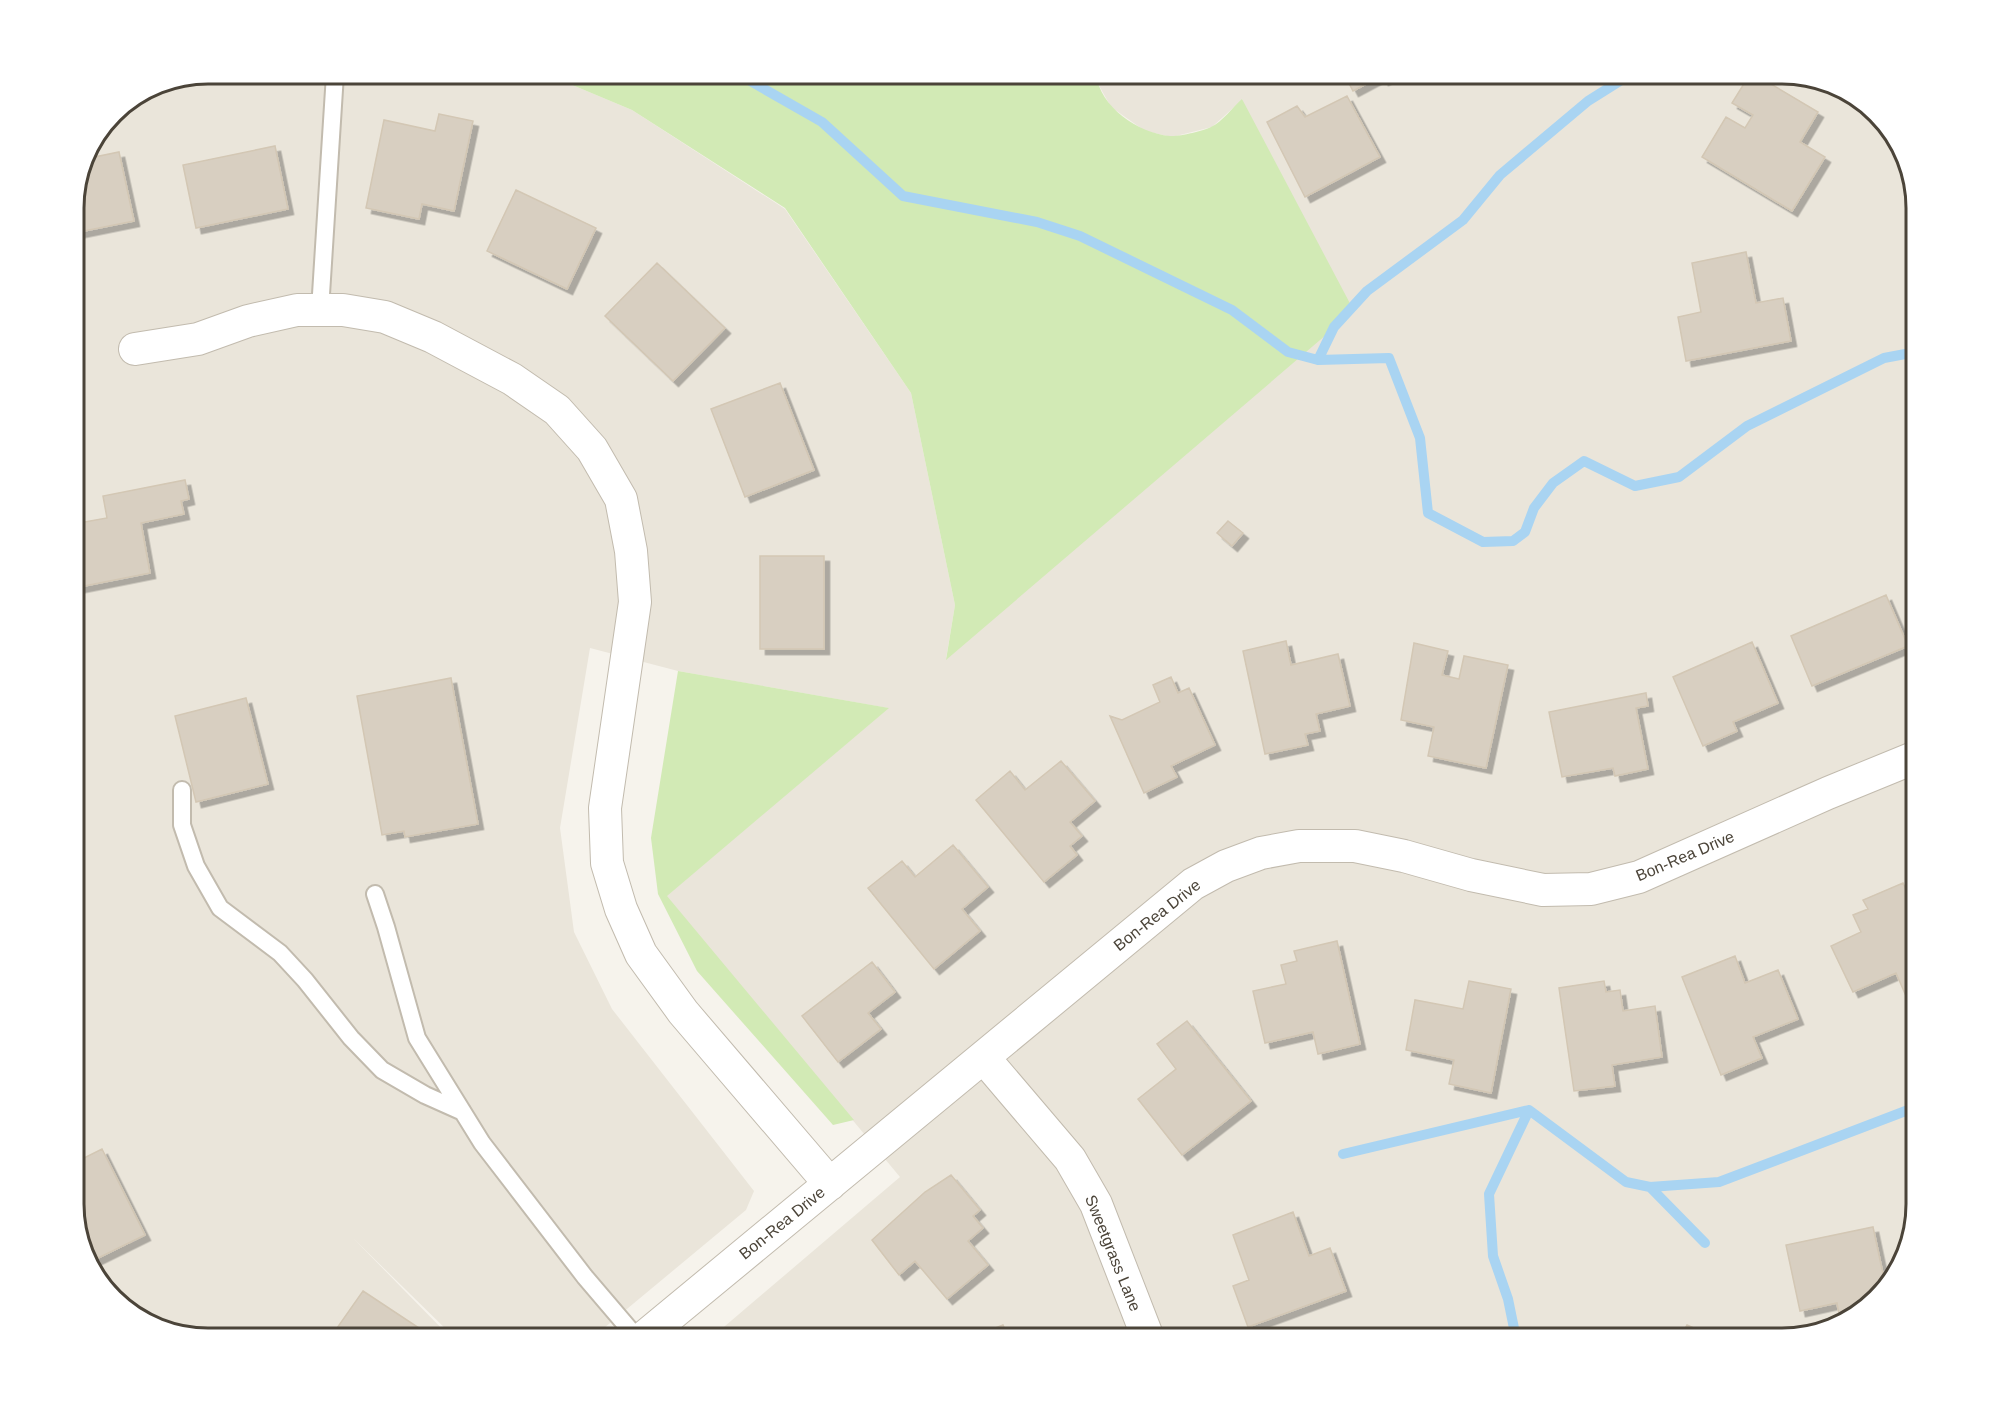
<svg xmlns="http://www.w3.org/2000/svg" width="1990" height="1412" viewBox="0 0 1990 1412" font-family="Arial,sans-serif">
  <defs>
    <filter id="shadow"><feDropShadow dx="5.5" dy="5.5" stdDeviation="0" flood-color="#0004"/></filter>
  </defs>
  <rect width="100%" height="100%" fill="#f6f3ec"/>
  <path fill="#eae5da" d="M208 74H546L632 110 785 209 911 393 955 605 946 659 1243 99 1212 127 1172 137 1145 131 1111 107 1097 82 1096 74H1782L1863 101 1902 148 1916 208V1204L1889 1285 1842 1324 1782 1338H711L900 1177 666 896 888 708 678 671 590 648 560 828 574 932 612 1009 754 1191 746 1210 592 1338H455L353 1238 451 1338H208L127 1311 91 1271 74 1212V199L88 148 119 107 157 84Z"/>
  <path fill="#d2eab5" d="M546 74H1022L1024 77 1031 74H1096C1100 107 1138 133 1170 136 1178 137 1203 131 1211 127 1222 122 1233 107 1242 99L1354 311 946 660 955 605 911 393 785 208 632 110Z
    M678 671 889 708 667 896 854 1120 833 1125 697 971 658 894 651 838Z"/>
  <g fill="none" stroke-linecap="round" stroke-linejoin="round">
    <path stroke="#a9d4f2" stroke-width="10" d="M738 74 822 122 903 196 1037 222 1080 236 1232 310 1288 352 1318 360 1389 358 1420 438 1428 513 1483 542 1513 541 1525 532 1534 508 1553 483 1584 461 1635 486 1679 477 1747 426 1884 358 1916 352
      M1318 360 1334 327 1367 291 1463 220 1500 175 1588 101 1631 74
      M1529 1110 1626 1182 1650 1187 1719 1182 1916 1107
      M1343 1154 1529 1110
      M1650 1187 1705 1243
      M1516 1338 1508 1299 1493 1256 1489 1194 1529 1110"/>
  </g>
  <path fill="#d8cfc1" stroke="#d3c7b4" stroke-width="1.5" filter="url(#shadow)" d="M1344 74H1395L1383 80 1381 76 1353 91Z
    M1750 74H1754L1818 112 1800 142 1825 157 1792 211 1702 157 1726 117 1745 128 1753 115 1732 103Z
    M1347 96 1380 157 1305 197 1267 122 1297 106 1305 117Z
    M439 114 473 121 454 211 422 204 419 219 366 208 384 120 435 131Z
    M275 146 288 209 196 228 183 165Z
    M119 152 134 221 74 233V199L85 159Z
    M516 190 596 228 567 289 487 251Z
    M1746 252 1756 303 1783 298 1791 341 1686 361 1678 317 1701 312 1692 263Z
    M657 263 725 328 673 381 605 316Z
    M780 383 814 470 745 497 711 409Z
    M185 480 189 499 181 501 184 514 141 523 150 573 74 588V524L107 518 103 496Z
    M1228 521 1243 533 1232 546 1217 533Z
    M760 556H824V649H760Z
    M1886 595 1908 646 1812 686 1791 636Z
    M1286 641 1291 665 1338 654 1350 706 1316 714 1320 731 1305 734 1308 745 1265 754 1243 651Z
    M1752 642 1778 703 1733 722 1737 731 1703 746 1673 677Z
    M1414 643 1448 651 1442 675 1459 679 1464 656 1508 665 1486 768 1428 756 1434 727 1401 720Z
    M1171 677 1178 693 1189 688 1215 745 1171 766 1177 777 1144 793 1110 716 1122 720 1160 702 1153 685Z
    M451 678 478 824 405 837 404 831 382 835 357 696Z
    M1646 693 1648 706 1636 708 1648 769 1615 776 1613 768 1562 777 1549 712Z
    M246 698 268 784 196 802 175 716Z
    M1061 761 1095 801 1070 822 1082 836 1070 846 1077 855 1044 882 976 800 1010 771 1025 790Z
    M953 845 988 887 962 909 980 931 934 969 868 888 902 861 915 877Z
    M1903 883 1916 912V991L1906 996 1896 973 1853 992 1831 946 1861 932 1853 915 1868 909 1863 900Z
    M1337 941 1360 1044 1318 1054 1313 1032 1265 1043 1253 991 1286 984 1281 965 1297 961 1294 951Z
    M1735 956 1745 983 1778 970 1798 1019 1753 1037 1762 1058 1721 1075 1682 977Z
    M872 962 895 992 868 1013 881 1029 838 1062 802 1016Z
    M1469 981 1511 989 1491 1093 1449 1084 1454 1060 1406 1050 1415 1000 1463 1009Z
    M1604 981 1606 992 1620 990 1623 1011 1655 1006 1662 1057 1612 1065 1615 1086 1574 1091 1559 988Z
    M1187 1021 1251 1101 1182 1155 1138 1099 1176 1069 1157 1044Z
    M102 1149 145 1235 92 1261 84 1245 74 1212V1163Z
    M951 1175 980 1210 973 1216 983 1228 968 1241 988 1265 947 1299 915 1261 899 1275 872 1240 925 1192Z
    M1293 1212 1309 1256 1330 1248 1346 1291 1248 1327 1233 1286 1249 1280 1233 1235Z
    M1873 1227 1886 1288 1849 1319 1840 1320 1837 1303 1800 1311 1786 1245Z
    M363 1291 422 1330 416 1338H330Z
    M1003 1325 1009 1338H970Z
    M1687 1325 1716 1338H1680Z
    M943 1333 950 1338H928Z"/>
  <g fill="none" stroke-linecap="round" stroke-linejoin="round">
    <defs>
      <path id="service" d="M320 310 335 74
        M182 790V825L196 866 220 908 280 953 305 980 351 1038 382 1070 425 1095 463 1112
        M375 894 386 927 417 1038 482 1143 585 1277 637 1338"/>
      <path id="minor" d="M135 349 198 339 248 321 297 310H343L385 317 433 337 512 379 557 410 592 449 621 499 631 551 635 602 605 808 607 863 621 909 641 954 683 1012 830 1184
        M984 1058 1070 1159 1096 1204 1148 1338
        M643 1338 1193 884 1226 866 1261 853 1299 846H1355L1404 856 1471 875 1543 890 1591 889 1639 877 1828 793 1916 757"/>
    </defs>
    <use href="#service" stroke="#c2bbae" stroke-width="20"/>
    <use href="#minor" stroke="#c2bbae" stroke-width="34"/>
    <use href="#service" stroke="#fff" stroke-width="16"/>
    <use href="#minor" stroke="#fff" stroke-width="32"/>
  </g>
  <g text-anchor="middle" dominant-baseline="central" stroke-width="6" stroke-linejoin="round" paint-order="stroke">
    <g font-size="16" fill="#4b4439" stroke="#fff">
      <text transform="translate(1685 856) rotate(-23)">Bon-Rea Drive</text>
      <text transform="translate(1157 915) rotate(-38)">Bon-Rea Drive</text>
      <text transform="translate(782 1223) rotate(-39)">Bon-Rea Drive</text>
      <text transform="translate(1113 1253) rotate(68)">Sweetgrass Lane</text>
    </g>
  </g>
  <path d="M0 0H1990V1412H0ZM208 84H1782A124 124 0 0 1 1906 208V1204A124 124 0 0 1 1782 1328H208A124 124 0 0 1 84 1204V208A124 124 0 0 1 208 84Z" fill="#fff" fill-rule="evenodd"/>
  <path fill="none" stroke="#4b4439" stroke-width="3" d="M208 84H1782A124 124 0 0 1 1906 208V1204A124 124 0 0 1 1782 1328H208A124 124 0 0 1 84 1204V208A124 124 0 0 1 208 84Z"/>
</svg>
